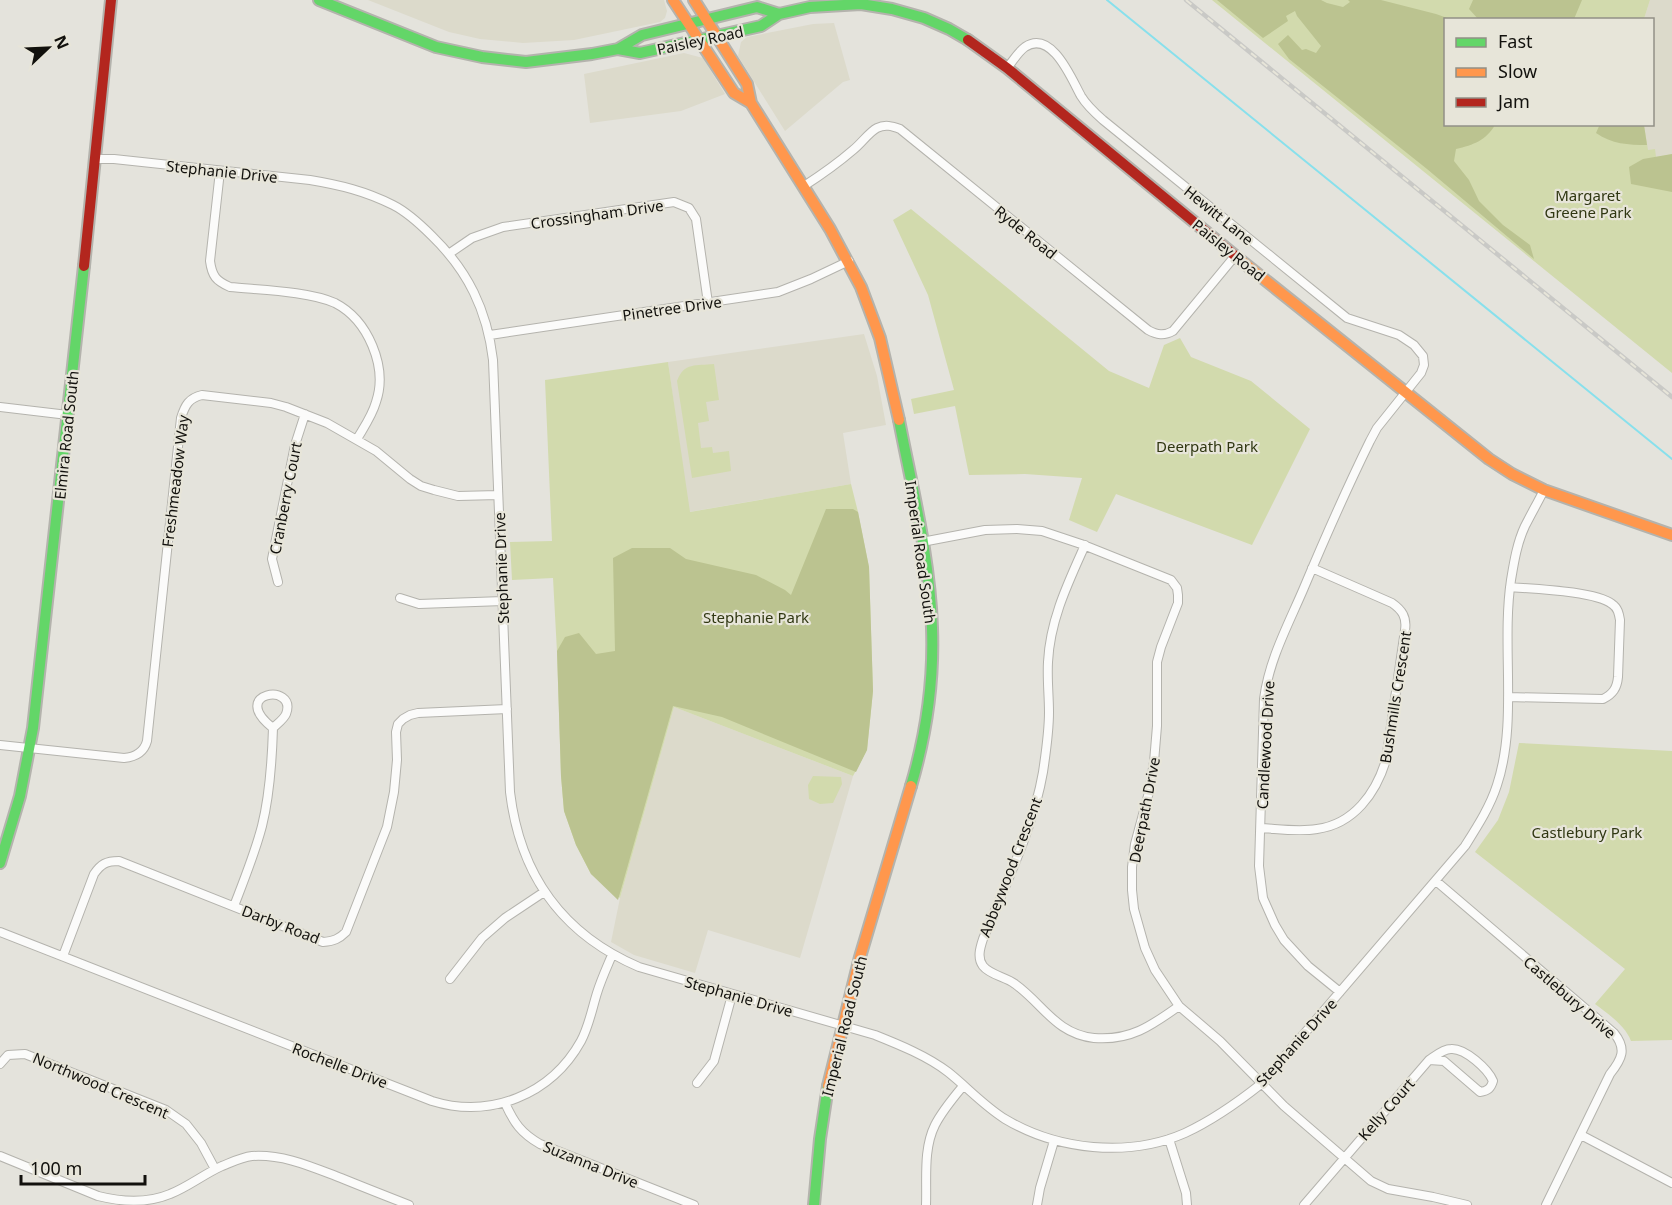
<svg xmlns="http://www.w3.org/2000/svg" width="1672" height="1205" viewBox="0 0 1672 1205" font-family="'Noto Sans',sans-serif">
  <rect width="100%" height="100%" fill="#e4e3dc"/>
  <path fill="#dcdacb" d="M368 0H664L667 11 665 18 660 22 574 40 523 43 480 39 449 32Z
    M1650 0H1672V154L1656 157 1647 151 1644 125 1652 124V20L1644 19Z
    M834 23 850 80 843 82 785 131 738 56 741 42 747 37 813 24Z
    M684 53 703 58 725 94 681 111 590 123 584 74Z
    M864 334 877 376 886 425 843 433 851 484 689 512 668 362Z
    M674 707 853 776 800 958 708 930 695 973 634 955 611 942 620 898Z"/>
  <path fill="#d2daad" d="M1212 0H1650L1644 19 1446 20V124L1644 125 1648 150 1655 149 1656 157 1672 154V373Z
    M911 209 1109 371 1149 388 1164 345 1180 338 1191 357 1251 381 1310 429 1252 545 1116 494 1097 532 1069 520 1082 478 1025 474 969 475 955 406 914 414 911 399 954 390 928 295 893 220Z
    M668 362 690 512 851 484 858 512 869 567 873 691 867 750 853 776 674 707 620 898 591 874 576 845 564 811 561 776 557 652 553 578 512 580 510 542 552 541 545 380Z
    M714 364 719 400 706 402 709 421 698 423 701 448 712 447 713 453 729 451 731 471 692 478 677 381C684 362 696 366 714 364Z
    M1519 743 1672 751V1040L1631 1041C1625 1025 1608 1014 1595 1004L1625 969 1475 852 1498 820 1509 792Z
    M813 776 841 777 842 784 833 803 820 804 809 799 808 785Z"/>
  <path fill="#bbc390" d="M1217 0H1321L1327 3 1343 7 1350 2 1348 0H1381L1436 14 1450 19 1446 20V124L1495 125C1486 140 1474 145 1456 149L1454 161 1469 180 1479 201 1503 225 1530 245 1534 259 1427 169 1289 59 1278 44 1288 35 1302 50 1306 49 1316 53 1321 46 1297 16 1295 11 1286 16 1288 21 1263 38Z
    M1473 0H1582L1574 19 1479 20 1469 9Z
    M1600 124 1644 125 1647 145C1628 145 1612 144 1596 133Z
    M1672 154V192L1631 184 1629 167 1643 159Z
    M826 509H853L858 512 869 567 873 691 867 750 856 772 722 717 673 706 618 900 591 874 576 845 564 811 561 776 557 651 565 637 579 633 596 654 615 651 613 558 632 548H670L686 559 756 575 785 590 791 595Z"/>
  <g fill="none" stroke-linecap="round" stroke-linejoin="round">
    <path stroke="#88e0ec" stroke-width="2" d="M1107 0 1672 459"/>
    <defs>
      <path id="street" d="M1007 68C1013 61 1018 52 1025 47 1052 29 1072 80 1081 96 1087 106 1095 113 1103 120L1347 318 1399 335 1414 345 1423 356 1424 365 1421 373 1377 428 1370 441C1346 490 1324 540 1303 590 1288 625 1269 660 1264 699L1259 866 1263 898 1275 925 1284 940 1308 966 1340 992
        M96 159H114L310 180C340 185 365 191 393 205 407 212 421 225 432 236 468 271 487 310 493 360L510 792C520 875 562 934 639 967L875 1035C900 1045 927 1056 948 1072 967 1087 984 1106 1005 1119 1057 1150 1128 1158 1185 1133 1213 1120 1237 1103 1261 1084L1465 846C1477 827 1490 807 1497 785 1518 722 1501 646 1511 580 1514 562 1517 543 1525 526 1531 514 1538 502 1544 490
        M220 171 210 261C212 276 216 281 230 287 259 290 309 291 335 303 368 320 388 367 376 402 372 416 364 427 357 439
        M804 186C821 175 838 163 853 150 861 144 869 132 877 128 885 124 892 126 900 129L1148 330C1157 335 1164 336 1173 331L1235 256
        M450 253 472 238 503 227 674 202 689 208 696 219 708 303
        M490 335 778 292 811 279 849 261
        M0 407 68 415
        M922 542 985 530 1017 529 1042 531 1081 544 1171 580 1177 588 1178 595V603L1161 647 1157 662V726L1154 762 1149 792 1135 844 1132 867V890L1134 909 1145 948 1155 970 1179 1006 1220 1041 1284 1106 1371 1181 1388 1189 1433 1197 1467 1205
        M1085 545C1068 583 1050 620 1048 662 1047 679 1049 696 1049 712 1049 732 1046 752 1043 772 1033 830 1005 885 983 939 980 948 977 958 983 966 990 975 1006 977 1015 984 1043 1004 1056 1034 1094 1038 1130 1041 1151 1026 1179 1006
        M278 582 272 559 295 445 305 414
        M400 598 419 604 503 601
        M1508 697 1603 699C1613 694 1617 688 1618 677L1620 620C1619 614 1618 608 1612 604 1595 591 1534 589 1510 587
        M0 745 124 758C135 757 144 752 147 741L181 418C185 405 189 398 202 395L271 403 286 407 327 423 376 451 410 479 421 486 434 490 458 496 498 495
        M1261 828C1279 829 1299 832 1317 829 1354 824 1376 793 1386 760L1405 630C1407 617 1402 610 1392 603L1312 568
        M1436 881 1614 1033C1627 1049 1622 1059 1610 1074L1546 1205
        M234 906C244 880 255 853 262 826 270 794 272 761 273 728 277 724 284 719 286 714 298 682 227 692 273 728
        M0 932 432 1101C490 1119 551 1095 581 1041 589 1026 592 1009 597 993 601 980 607 967 612 955
        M63 956 94 874C101 864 106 861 119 861L323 942C334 941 339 939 346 932L387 827 394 792 397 760 396 732 398 724 403 719 410 715 418 713 507 709
        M450 979 482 938 505 918 544 892
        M0 1064 8 1055 25 1054 166 1110 186 1124 201 1143 215 1169
        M697 1083 714 1061 732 995
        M505 1103C514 1123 521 1133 540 1144L694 1205
        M1581 1135 1672 1183
        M1169 1139 1186 1193 1187 1205
        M0 1156 98 1196C122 1202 146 1204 170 1194 188 1187 204 1174 222 1166 232 1162 242 1157 252 1156 284 1154 312 1167 341 1178 363 1187 386 1196 409 1205
        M926 1205C927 1179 923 1149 935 1125 942 1111 953 1098 963 1086
        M1037 1205 1040 1188 1054 1141
        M1304 1205 1429 1060 1444 1061 1480 1092C1488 1091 1491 1088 1493 1081 1488 1069 1465 1048 1451 1049 1443 1049 1435 1056 1429 1060"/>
      <path id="fast" d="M319 0 436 47 482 57 526 62 592 54 618 49 642 35 757 7 779 14
        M618 49 640 53 761 26 779 14 810 7 861 4 892 9 924 18 949 29 968 40
        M899 420C912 488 930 558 932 628 934 681 926 735 911 786
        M0 863 20 796 33 728 84 266
        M814 1205 820 1139 828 1086"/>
      <path id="slow" d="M673 0 734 93 751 103
        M694 0 747 84 751 103 830 229 861 287 880 338 899 420
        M1239 259 1489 459 1512 474 1544 490 1672 535
        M828 1086 860 957 911 786"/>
      <path id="jam" d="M968 40 1007 68 1239 259
        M84 266 111 0"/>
    </defs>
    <use href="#street" stroke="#b4b3ad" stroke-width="10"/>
    <use href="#fast" stroke="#b4b3ad" stroke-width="14"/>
    <use href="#slow" stroke="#b4b3ad" stroke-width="14"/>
    <use href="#jam" stroke="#b4b3ad" stroke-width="14"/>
    <use href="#street" stroke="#fbfbfa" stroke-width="8"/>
    <use href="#fast" stroke="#63d668" stroke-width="10"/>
    <use href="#slow" stroke="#ff974d" stroke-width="10"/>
    <use href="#jam" stroke="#b3261e" stroke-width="10"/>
    <defs>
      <path id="rail" d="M1186 0 1672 397"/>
    </defs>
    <use href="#rail" stroke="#c9c9c6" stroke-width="4.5"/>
    <use href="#rail" stroke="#e7e5d9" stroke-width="2" stroke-dasharray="7" stroke-linecap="butt"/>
  </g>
  <g text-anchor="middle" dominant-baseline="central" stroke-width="4.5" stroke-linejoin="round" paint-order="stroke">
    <g font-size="15" fill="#12110d" stroke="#e7e5d9">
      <text transform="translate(700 40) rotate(-12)">Paisley Road</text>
      <text transform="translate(222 171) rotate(6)">Stephanie Drive</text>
      <text transform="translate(597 214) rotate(-8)">Crossingham Drive</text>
      <text transform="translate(1219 215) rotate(39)">Hewitt Lane</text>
      <text transform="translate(1026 232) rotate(39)">Ryde Road</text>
      <text transform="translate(1229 250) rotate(39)">Paisley Road</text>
      <text transform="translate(672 308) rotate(-8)">Pinetree Drive</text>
      <text transform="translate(66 435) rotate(-84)">Elmira Road South</text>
      <text transform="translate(175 481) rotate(-83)">Freshmeadow Way</text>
      <text transform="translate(285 498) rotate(-79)">Cranberry Court</text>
      <text transform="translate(921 552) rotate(82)">Imperial Road South</text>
      <text transform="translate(501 568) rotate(-92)">Stephanie Drive</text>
      <text transform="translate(1395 697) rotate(-81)">Bushmills Crescent</text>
      <text transform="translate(1265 745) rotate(-87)">Candlewood Drive</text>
      <text transform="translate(1144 810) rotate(-79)">Deerpath Drive</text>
      <text transform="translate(1010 867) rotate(-69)">Abbeywood Crescent</text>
      <text transform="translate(281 924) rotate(21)">Darby Road</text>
      <text transform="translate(739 996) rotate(16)">Stephanie Drive</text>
      <text transform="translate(1570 997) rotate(41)">Castlebury Drive</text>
      <text transform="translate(844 1026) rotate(-76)">Imperial Road South</text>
      <text transform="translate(1296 1042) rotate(-48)">Stephanie Drive</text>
      <text transform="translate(340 1065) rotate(21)">Rochelle Drive</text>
      <text transform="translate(101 1085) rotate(23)">Northwood Crescent</text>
      <text transform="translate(1386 1109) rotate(-49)">Kelly Court</text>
      <text transform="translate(591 1164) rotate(22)">Suzanna Drive</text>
    </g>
    <g font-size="15" fill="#303712" stroke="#e7e5d9">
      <text x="1588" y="195">Margaret<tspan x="1588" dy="17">Greene Park</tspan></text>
      <text x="1207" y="446">Deerpath Park</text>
      <text x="756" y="617">Stephanie Park</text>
      <text x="1587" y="832">Castlebury Park</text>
    </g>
  </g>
  <rect x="1444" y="18" width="210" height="108" fill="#e7e5d9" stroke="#929087" stroke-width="1.5"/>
  <rect x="1456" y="38" width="30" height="9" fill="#63d668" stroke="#929087" stroke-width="1.5"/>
  <text x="1498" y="48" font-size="18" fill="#12110d">Fast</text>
  <rect x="1456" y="68" width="30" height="9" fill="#ff974d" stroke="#929087" stroke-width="1.5"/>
  <text x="1498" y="78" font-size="18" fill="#12110d">Slow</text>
  <rect x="1456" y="98" width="30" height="9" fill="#b3261e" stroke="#929087" stroke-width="1.5"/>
  <text x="1498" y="108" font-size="18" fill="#12110d">Jam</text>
  <g transform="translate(48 48) rotate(67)" stroke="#e7e5d9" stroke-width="4.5" paint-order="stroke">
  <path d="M0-4.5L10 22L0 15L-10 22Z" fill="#12110d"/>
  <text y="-9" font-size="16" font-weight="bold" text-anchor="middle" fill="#12110d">N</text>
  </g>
  <path d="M21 1175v9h124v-9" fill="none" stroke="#12110d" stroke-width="3"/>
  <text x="30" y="1175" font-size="18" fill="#12110d" stroke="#e7e5d9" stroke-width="4.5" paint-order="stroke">100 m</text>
</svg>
